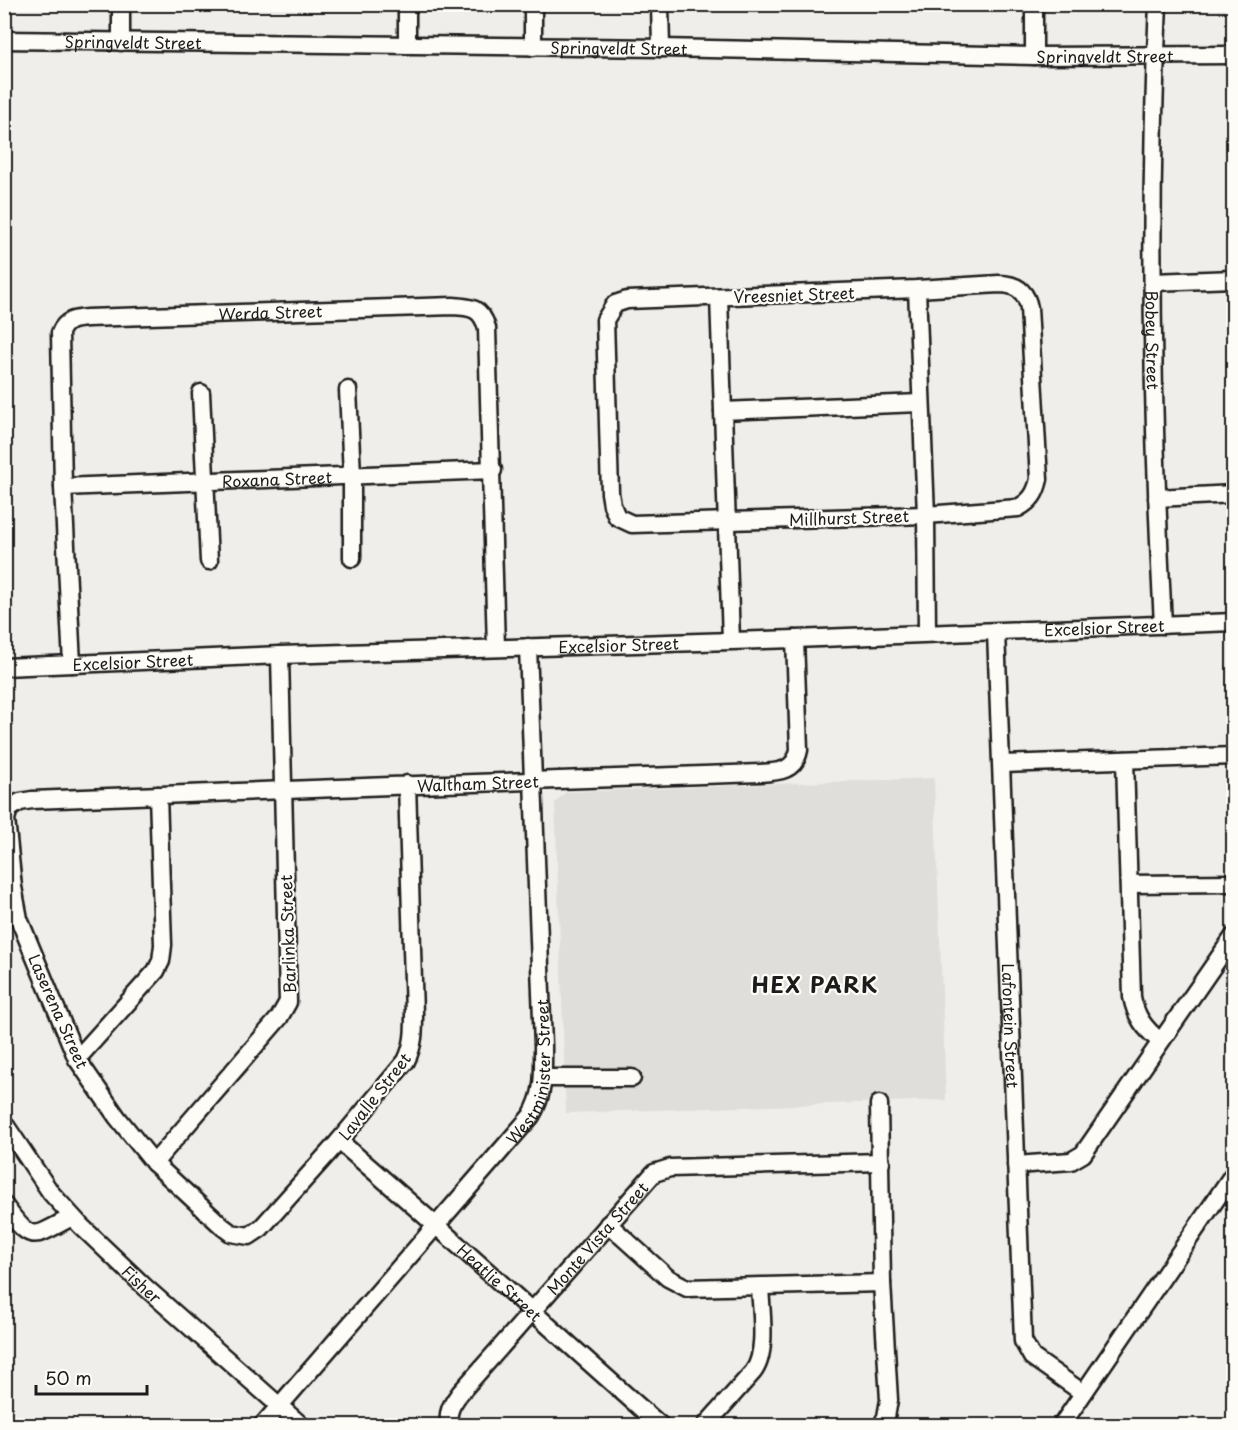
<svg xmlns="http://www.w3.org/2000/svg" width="1238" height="1430" viewBox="0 0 1238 1430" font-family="'Playpen Sans',sans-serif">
  <rect width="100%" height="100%" fill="#f0eeea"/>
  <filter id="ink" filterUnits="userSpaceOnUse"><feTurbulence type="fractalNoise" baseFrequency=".0167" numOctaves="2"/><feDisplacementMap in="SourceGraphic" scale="12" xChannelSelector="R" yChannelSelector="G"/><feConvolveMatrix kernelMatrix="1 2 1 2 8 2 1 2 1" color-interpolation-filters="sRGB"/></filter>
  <g filter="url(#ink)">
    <path fill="#e0deda" d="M934 778 946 1100 566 1113 555 803 566 792Z"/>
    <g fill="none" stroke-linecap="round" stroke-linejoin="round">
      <defs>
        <g id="minor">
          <path d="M660 4 661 48"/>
          <path id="s1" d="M1158 4C1148 211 1152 419 1163 625"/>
          <path id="s2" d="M4 40 661 48 1034 56 1234 55"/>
          <path d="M121 42V4"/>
          <path d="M407 45V4"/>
          <path d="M533 47V4"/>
          <path d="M1034 56V4"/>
          <path d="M1153 282 1234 279"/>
          <path d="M999 284C1016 284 1026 291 1029 308L1039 479C1036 493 1031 501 1018 508L926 515 632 524 617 517 612 505 610 493 605 320 615 304 627 300 917 289Z"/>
          <path d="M917 289 926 515 927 633"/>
          <path d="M719 297 731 640"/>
          <path d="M348 390 352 475V558"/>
          <path d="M201 393 209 561"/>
          <path d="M723 411 920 403"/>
          <path id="s3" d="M63 487 493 470"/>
          <path d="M1157 498 1234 494"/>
          <path id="s4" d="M996 632 1023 1341 1032 1357 1083 1393"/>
          <path id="s5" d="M72 664 63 487 60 333C65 320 74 319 87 318L453 306C472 307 481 308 487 328L496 648"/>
          <path id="s6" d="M4 667 280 655 795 639 1234 622"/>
          <path d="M1125 760 1132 997C1136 1017 1144 1028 1160 1041"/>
          <path d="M1002 764 1234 756"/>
          <path id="s7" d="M407 784 414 1014C414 1031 414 1045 406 1061L339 1141 261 1228 249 1236 231 1233 223 1227 154 1163 117 1117 77 1059 19 919 13 887 6 819 9 809 20 802 32 800C275 790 517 781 760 773 779 772 795 771 799 750L795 639"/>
          <path d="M1129 884 1234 883"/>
          <path d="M77 1059 156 971 161 961 163 945 158 795"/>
          <path d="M543 1078H632"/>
          <path d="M879 1104 882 1283 889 1400 886 1417 881 1426"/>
          <path id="s8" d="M4 1123 51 1193 81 1226 145 1287 302 1426"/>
          <path id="s9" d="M339 1141C448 1234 553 1331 661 1426"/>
          <path d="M154 1163 279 1018 288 1002 280 655"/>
          <path d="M1016 1165 1071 1161 1083 1154 1234 936"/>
          <path d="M4 1205C32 1244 32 1238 72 1217"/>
          <path d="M608 1224 668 1278 687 1288 882 1283"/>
          <path id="s10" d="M262 1426 531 1116C545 1093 543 1072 543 1046L528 647"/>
          <path id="s11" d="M450 1426C446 1412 452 1404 460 1393L654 1173 670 1168 881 1162"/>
          <path d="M705 1426 753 1372C768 1353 761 1310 760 1287"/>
          <path d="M1061 1426 1234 1173"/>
        </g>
      </defs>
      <use href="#minor" stroke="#1c1c1c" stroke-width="21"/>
      <use href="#minor" stroke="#fdfcf7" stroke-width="16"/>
    </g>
  </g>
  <g text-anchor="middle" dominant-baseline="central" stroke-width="4.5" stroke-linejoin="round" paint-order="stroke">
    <g font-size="16" fill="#1c1c1c" stroke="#fdfcf7">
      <text stroke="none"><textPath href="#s2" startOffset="129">Springveldt Street</textPath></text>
      <text stroke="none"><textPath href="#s2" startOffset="615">Springveldt Street</textPath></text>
      <text stroke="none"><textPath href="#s2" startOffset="1101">Springveldt Street</textPath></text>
      <text transform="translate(794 294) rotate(-2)">Vreesniet Street</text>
      <text stroke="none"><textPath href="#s5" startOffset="548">Werda Street</textPath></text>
      <text stroke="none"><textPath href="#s1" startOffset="336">Bobey Street</textPath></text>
      <text stroke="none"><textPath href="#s3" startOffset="214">Roxana Street</textPath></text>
      <text transform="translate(849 517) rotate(-2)">Millhurst Street</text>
      <text stroke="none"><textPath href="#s6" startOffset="1101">Excelsior Street</textPath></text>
      <text stroke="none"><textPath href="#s6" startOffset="615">Excelsior Street</textPath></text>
      <text stroke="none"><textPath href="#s6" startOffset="129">Excelsior Street</textPath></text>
      <text stroke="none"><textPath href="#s7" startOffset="1500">Waltham Street</textPath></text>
      <text transform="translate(287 934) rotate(-92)">Barlinka Street</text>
      <text transform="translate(59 1011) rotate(66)">Laserena Street</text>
      <text stroke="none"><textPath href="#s4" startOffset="394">Lafontein Street</textPath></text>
      <text stroke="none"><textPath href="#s10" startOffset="453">Westminister Street</textPath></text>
      <text transform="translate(374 1096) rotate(-52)">Lavalle Street</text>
      <text stroke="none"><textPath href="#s11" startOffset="243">Monte Vista Street</textPath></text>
      <text stroke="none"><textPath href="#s9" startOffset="214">Heatlie Street</textPath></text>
      <text stroke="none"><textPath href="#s8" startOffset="213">Fisher</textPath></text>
    </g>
    <g font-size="22" font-weight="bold" letter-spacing="1.5" fill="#1c1c1c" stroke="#fdfcf7">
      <text x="815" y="983">HEX PARK</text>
    </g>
  </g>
  <rect width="1238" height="1430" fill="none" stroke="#fdfcf7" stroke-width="24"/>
  <rect x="12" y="12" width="1214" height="1406" fill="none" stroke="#1c1c1c" stroke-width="2" filter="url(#ink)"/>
  <path d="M36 1385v9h111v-9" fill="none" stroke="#1c1c1c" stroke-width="3"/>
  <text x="45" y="1385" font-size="18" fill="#1c1c1c" stroke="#fdfcf7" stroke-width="4.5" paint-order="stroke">50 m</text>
</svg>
